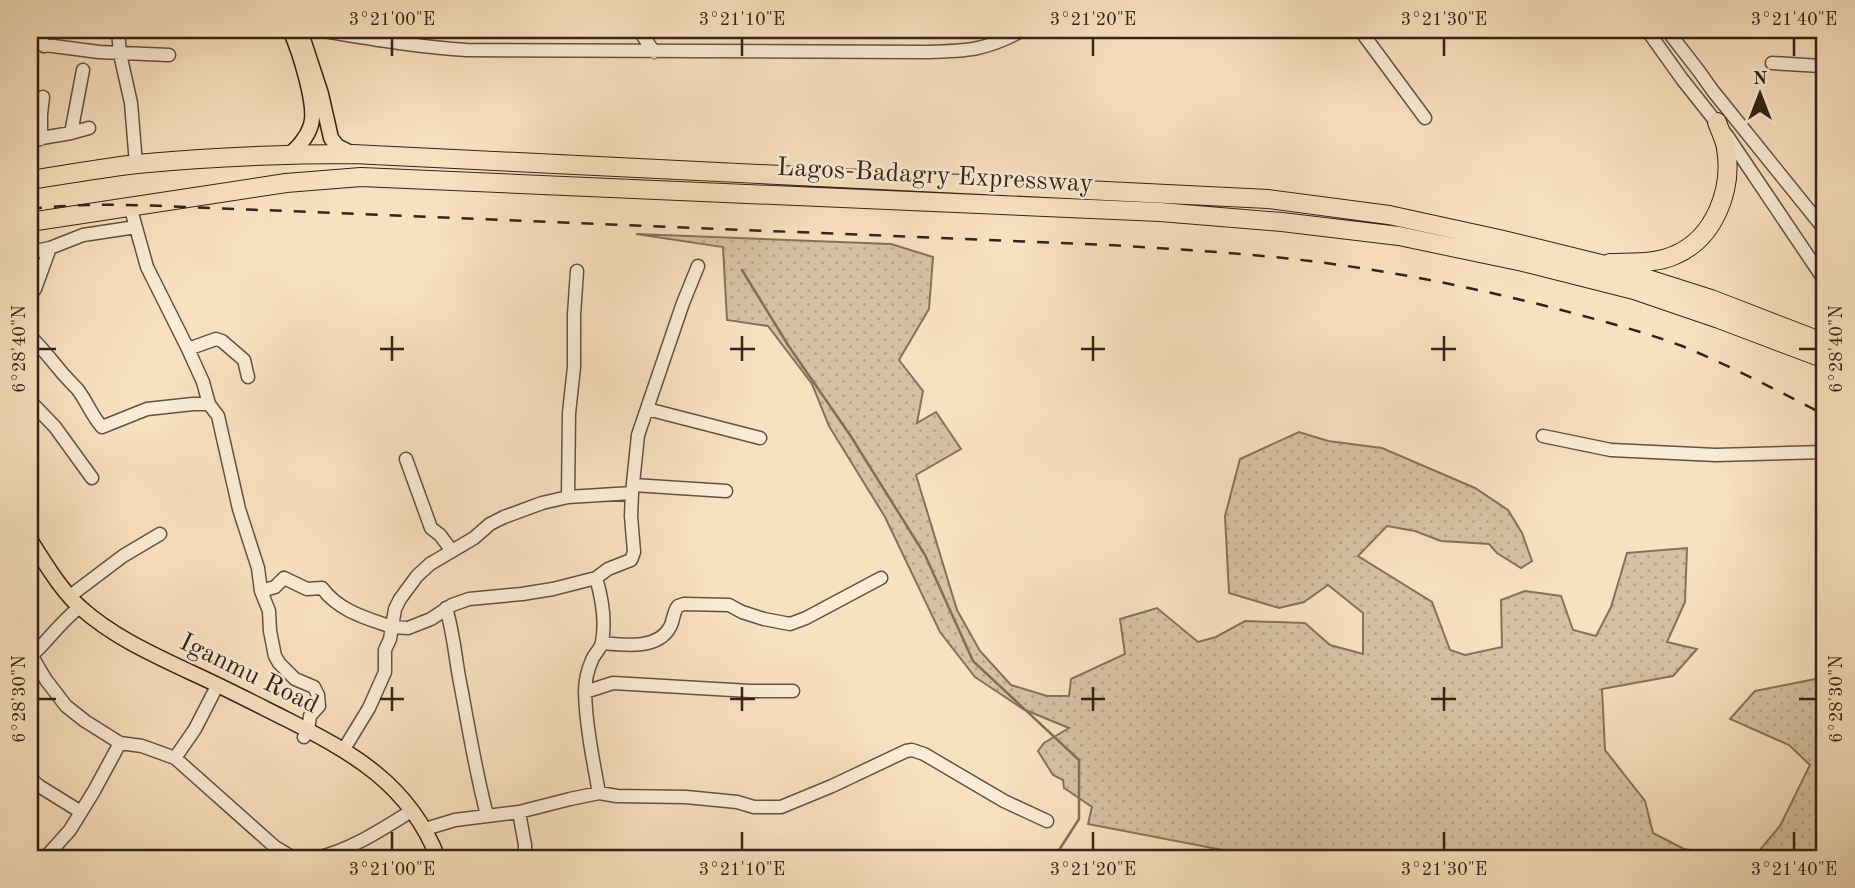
<svg xmlns="http://www.w3.org/2000/svg" width="1855" height="888" viewBox="0 0 1855 888" font-family="'Old Standard TT',serif">
  <defs>
    <pattern id="grass-dots" width="8" height="8" patternUnits="userSpaceOnUse" patternTransform="scale(1.75)"><rect width="8" height="8" fill="#d7c1a2"/><path d="M2 2h.1M6 6h.1" fill="none" stroke="#b9a68b" stroke-width="1.8" stroke-linecap="round"/></pattern>
  </defs>
  <rect width="100%" height="100%" fill="#f8e1bf"/>
  <filter id="stains"><feTurbulence type="fractalNoise" baseFrequency=".00286" numOctaves="4"/><feColorMatrix values="0 0 0 0 .2 0 0 0 0 .09 0 0 0 0 .02 0 0 0 .5 -.17"/></filter>
  <radialGradient id="worn" r=".72"><stop offset=".6" stop-color="#630" stop-opacity="0"/><stop offset="1" stop-color="#630" stop-opacity=".3"/></radialGradient>
  <path fill="url(#grass-dots)" stroke="#85725c" stroke-width="2" d="M636 234 891 244 933 257 929 309 899 360 923 391 917 423 936 412 961 449 916 475 957 610 980 651 1011 685 1047 696H1069L1071 679 1125 654 1120 619 1157 608 1198 642 1216 637 1245 621 1305 623 1330 645 1363 654V613L1328 585 1304 602 1279 608 1229 593 1225 516 1240 459 1299 432 1328 441 1382 448 1475 488 1508 510 1522 533 1532 561 1521 568 1497 553 1489 544 1441 541 1415 531 1387 526 1358 556 1432 602 1450 650 1465 655 1502 647 1501 600 1525 591 1561 596 1573 630 1596 636 1611 607 1627 553 1687 548 1685 602 1667 642 1697 649 1673 676 1602 689 1605 750 1645 801 1653 833 1684 849 1741 858H1264L1088 824 1092 807 1064 788 1063 780 1053 775 1038 751 1044 743 1069 728 1023 709 975 677 940 632 885 517 829 426 812 384 768 326 727 320 723 247Z
    M1825 677V839L1816 858H1753L1780 826 1810 765 1789 745 1730 719 1755 691Z"/>
  <g fill="none" stroke-linecap="round" stroke-linejoin="round">
    <path stroke="#816e5a" stroke-width="2.5" d="M742 270 788 345 850 435 925 555 973 661 1079 760V819L1054 858
      M1814 858 1825 836"/>
    <defs>
      <path id="minor" d="M39 30 44 46
        M118 30 120 54 131 103 136 164
        M317 30C367 38 416 47 467 50L924 52C966 51 985 51 1023 30
        M639 30 654 52
        M1360 30 1425 118
        M1647 30 1682 79 1728 137 1825 281
        M1667 30 1698 70 1713 91 1825 230
        M30 43 99 52 169 55
        M1772 63 1821 66 1825 62
        M71 133 83 70
        M41 139V114L43 97
        M30 140 71 133 89 128
        M130 206 147 267 188 349 203 382 209 404 218 416 239 509 258 568 261 591 269 611 270 631 275 656 279 663 295 679 314 687 318 695 319 706 310 716 308 730 304 737
        M30 252 50 248 83 235 136 227
        M30 296 35 289 50 248
        M30 336C41 347 49 357 59 369 65 377 72 383 78 390 87 402 92 416 102 427L147 409 193 404H209
        M188 349 216 339 222 341 244 360 248 377
        M30 401 55 427 92 478
        M647 409 760 438
        M1543 436 1611 450 1716 455 1825 452
        M406 459 431 528 440 535 452 551
        M633 485 726 491
        M568 497 569 413 574 367V315L577 271
        M596 578C602 598 606 620 602 642 601 649 594 654 592 660 588 669 585 682 585 692 586 726 593 760 599 793
        M261 591 275 587 284 578 307 589 322 588C339 611 366 618 392 627L395 609 400 599 417 576 430 564 474 538 490 524 504 517 542 503 568 497 632 493
        M70 596 123 556 160 534
        M446 608C453 631 455 654 459 677 468 723 475 770 487 815
        M602 643C623 645 658 650 670 627 674 620 673 612 678 606L684 604 729 605 742 612 764 619 790 624 806 618 881 578
        M30 653 46 680 66 706 85 721 120 743 142 746 175 758 275 847 290 856 298 858
        M30 657C47 642 62 620 80 607
        M585 692 613 683 750 691H793
        M344 749 369 708 385 672V650L390 639 392 627 408 628 431 619 452 605 469 599 522 594 553 589 596 578 608 569 631 560 634 552 631 516 632 493 638 435 683 303 698 266
        M175 758 195 729 214 692
        M30 778 39 786 81 812
        M519 812 525 845V858
        M425 829 455 820 519 812 570 799 599 793 617 796 686 797 737 802 754 807H781L832 786 906 751 912 750 924 754 1004 801 1047 821
        M45 858 70 830 94 791 120 743
        M316 858C348 851 378 832 405 815"/>
      <path id="major" d="M300 30 321 94 331 138 337 146 351 153
        M288 156C298 147 307 138 311 125 317 105 299 50 290 30
        M30 540C44 561 61 591 81 608 112 636 152 654 190 672 223 687 254 703 286 719 353 753 409 784 438 858"/>
      <path id="highway" d="M30 180C65 175 101 168 137 164 208 157 281 154 353 154L1268 199 1389 215 1499 239 1601 264 1711 299 1825 343
        M30 222 286 183 361 177 1160 212 1282 222 1399 236 1523 262 1634 290 1719 319 1825 359
        M1610 263C1631 262 1656 264 1675 255 1715 238 1733 189 1726 148 1725 140 1720 131 1717 122"/>
    </defs>
    <use href="#minor" stroke="#645241" stroke-width="15"/>
    <use href="#major" stroke="#332317" stroke-width="17"/>
    <use href="#highway" stroke="#332317" stroke-width="20"/>
    <use href="#minor" stroke="#faecd5" stroke-width="12"/>
    <use href="#major" stroke="#f8e1bf" stroke-width="14"/>
    <use href="#highway" stroke="#f8e1bf" stroke-width="18"/>
    <path stroke="#332317" stroke-width="2.5" stroke-dasharray="12 12" stroke-linecap="butt" d="M30 209C103 200 187 208 262 210L1109 245C1176 249 1243 253 1310 261 1391 271 1471 287 1550 307 1594 319 1639 330 1682 346 1731 366 1778 391 1825 415"/>
  </g>
  <path fill="none" stroke="#332317" stroke-width="2.5" d="M392 38V56M742 38V56M1093 38V56M1444 38V56M1794 38V56M392 336V361M742 336V361M1093 336V361M1444 336V361M38 349H56M380 349H404M730 349H755M1081 349H1105M1431 349H1456M1799 349H1816M392 687V711M742 687V711M1093 687V711M1444 687V711M38 699H56M380 699H404M730 699H755M1081 699H1105M1431 699H1456M1799 699H1816M392 832V850M742 832V850M1093 832V850M1444 832V850M1794 832V850"/>
  <g text-anchor="middle" dominant-baseline="central" stroke-width="5" stroke-linejoin="round" paint-order="stroke">
    <g font-size="26" fill="#332317" stroke="#faecd5">
      <text transform="translate(935 176) rotate(3)">Lagos-Badagry Expressway</text>
      <text transform="translate(249 674) rotate(26)">Iganmu Road</text>
    </g>
  </g>
  <rect width="1855" height="888" fill="none" stroke="#f8e1bf" stroke-width="77"/>
  <g transform="translate(1760 94)" stroke="#faecd5" stroke-width="5" paint-order="stroke">
  <path d="M0-5L12 26L0 18L-12 26Z" fill="#332317"/>
  <text y="-10" font-size="19" font-weight="bold" text-anchor="middle" fill="#332317">N</text>
  </g>
  <rect x="38" y="38" width="1778" height="812" fill="none" stroke="#332317" stroke-width="2.5"/>
  <g font-size="18" text-anchor="middle" fill="#332317">
    <text x="392" y="25">3°21'00"E</text>
    <text x="742" y="25">3°21'10"E</text>
    <text x="1093" y="25">3°21'20"E</text>
    <text x="1444" y="25">3°21'30"E</text>
    <text x="1794" y="25">3°21'40"E</text>
    <text transform="translate(19 349) rotate(-90)" y="6">6°28'40"N</text>
    <text transform="translate(1836 349) rotate(-90)" y="6">6°28'40"N</text>
    <text transform="translate(19 699) rotate(-90)" y="6">6°28'30"N</text>
    <text transform="translate(1836 699) rotate(-90)" y="6">6°28'30"N</text>
    <text x="392" y="875">3°21'00"E</text>
    <text x="742" y="875">3°21'10"E</text>
    <text x="1093" y="875">3°21'20"E</text>
    <text x="1444" y="875">3°21'30"E</text>
    <text x="1794" y="875">3°21'40"E</text>
  </g>
  <rect width="100%" height="100%" filter="url(#stains)"/>
  <rect width="100%" height="100%" fill="url(#worn)"/>
</svg>
